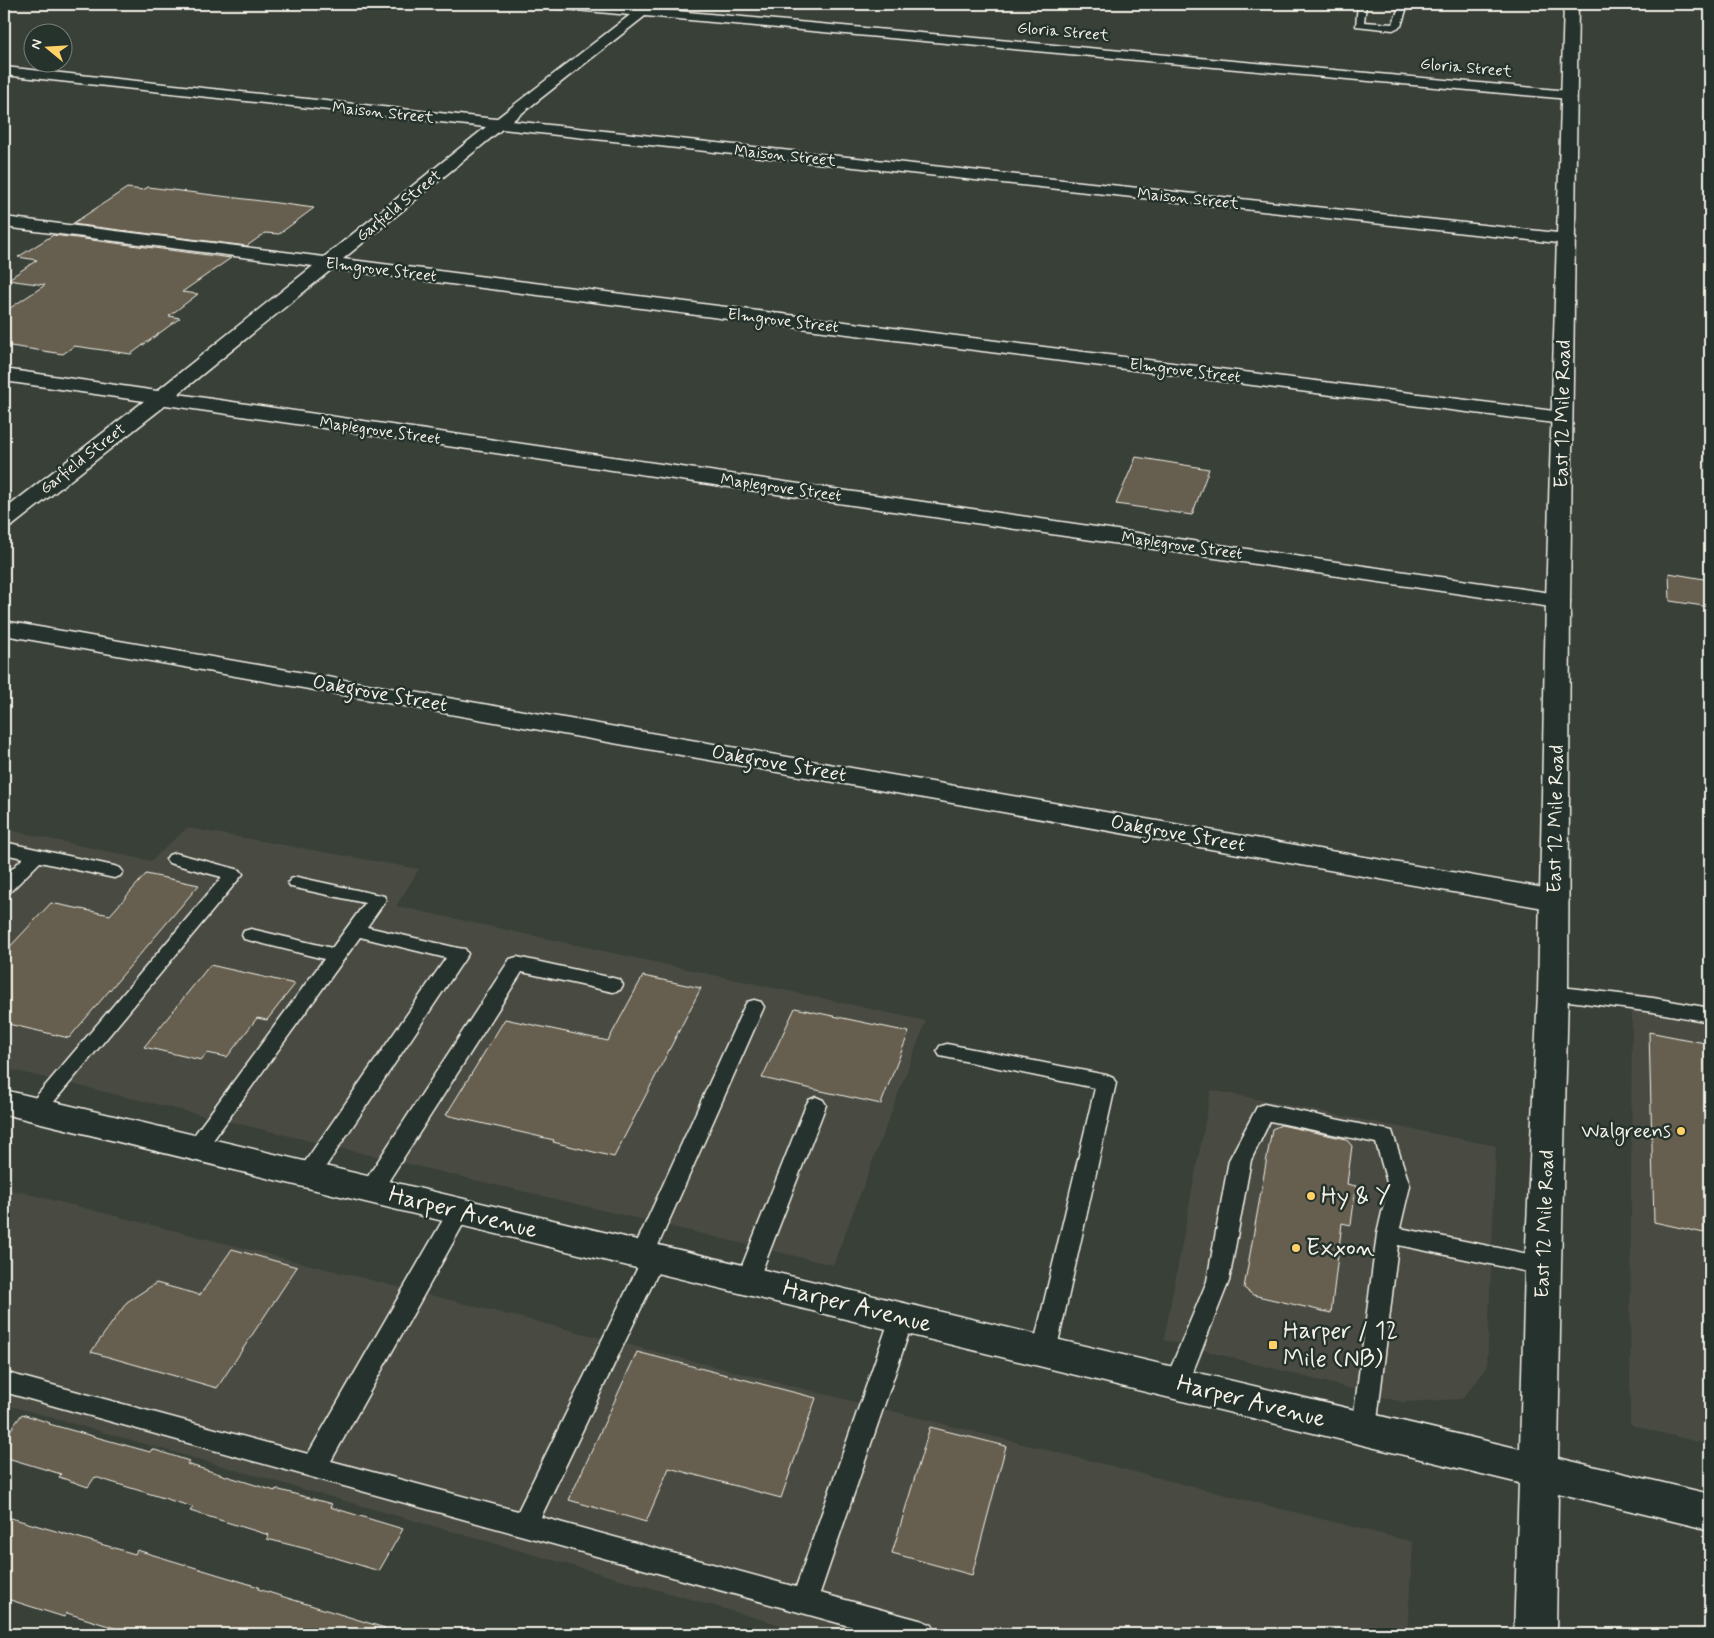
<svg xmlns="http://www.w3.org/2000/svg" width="1714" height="1638" viewBox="0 0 1714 1638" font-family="Mynerve,sans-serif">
  <rect width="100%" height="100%" fill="#394038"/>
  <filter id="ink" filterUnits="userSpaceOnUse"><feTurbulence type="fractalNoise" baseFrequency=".02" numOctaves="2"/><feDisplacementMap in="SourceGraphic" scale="10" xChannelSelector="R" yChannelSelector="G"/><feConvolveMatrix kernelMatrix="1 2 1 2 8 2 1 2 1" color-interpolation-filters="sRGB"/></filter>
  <g filter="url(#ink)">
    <path fill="#494c42" d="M187 828 419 869 396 906 926 1021 833 1265 4 1068V829L151 861Z
      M1632 992 1710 1006V1445L1630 1425Z
      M1211 1090 1496 1146 1487 1368 1462 1399 1402 1402 1164 1340Z
      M4 1188 1413 1542 1407 1634H813L4 1404Z"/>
    <path fill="#665e50" stroke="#f4f1e8" d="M148 187 277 203 314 208 279 234 265 233 247 246 72 224 127 188 143 190Z
      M53 235 231 258 182 292 198 294 169 316 180 318 131 354 74 346 63 354 4 345V312L45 285 7 280 37 260 18 257Z
      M1136 457 1209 469 1192 515 1116 504Z
      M1669 573 1710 580V607L1670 601Z
      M146 874 199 885 69 1038 4 1023V953L51 903 110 915Z
      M210 965 295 984 267 1020 257 1018 227 1057 207 1053 201 1060 144 1047Z
      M643 976 701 988 614 1157 553 1142 554 1140 446 1115 505 1019 608 1041Z
      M795 1008 909 1032 881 1104 762 1078Z
      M1649 1032 1710 1044V1219L1703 1218 1704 1233 1654 1222Z
      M1281 1125 1346 1139 1352 1146 1347 1184 1356 1186 1351 1225 1342 1223 1331 1313 1253 1295 1244 1288 1272 1129Z
      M232 1249 297 1267 217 1388 91 1352 127 1302 156 1283 200 1295Z
      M637 1352 816 1398 781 1498 669 1468 646 1522 569 1500Z
      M22 1414 50 1423 49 1424 150 1452 152 1449 189 1461 187 1464 275 1491 276 1489 332 1504 330 1507 403 1529 379 1571 307 1549 267 1539 269 1535 190 1511 193 1507 95 1477 88 1487 59 1477 61 1474 4 1457V1439Z
      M930 1427 1006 1446 972 1575 892 1553Z
      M4 1516 135 1554 137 1550 259 1587 258 1589 385 1628 384 1634H134L67 1613 64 1617 4 1598Z"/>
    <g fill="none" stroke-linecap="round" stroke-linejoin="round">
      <defs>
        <path id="service" d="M1358 4H1366L1364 22 1393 24 1400 4H1408L1401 26 1393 30 1356 26Z
          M4 842 114 866 120 868 123 872 120 876 114 878 40 862 10 892 4 894V877L23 858 4 854Z
          M175 853 240 870 243 874 43 1115 36 1118 29 1115 26 1110 29 1105 222 877 169 863 166 859 169 855Z
          M297 877 384 896 386 900 367 927 458 948 465 949 468 954 316 1181 308 1183 300 1181 297 1175 300 1169 446 958 360 937 203 1154 196 1156 189 1154 185 1148 189 1142 324 959 244 939 242 935 244 931 251 929 332 948 365 903 291 887 288 883 291 879Z
          M517 957 613 978 620 980 623 985 620 990 613 992 522 972 379 1196 371 1198 363 1196 360 1190 363 1184 510 959Z
          M1553 986 1653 998 1710 1008V1022L1653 1012 1546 998 1543 993 1546 988Z
          M754 1000 761 1002 764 1007 656 1250 662 1252 665 1258 541 1517 796 1587 890 1318 894 1311 902 1308 910 1311 914 1318 820 1593 923 1621 932 1625 936 1634H878L4 1392V1372L308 1454 451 1206 459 1203 467 1206 470 1212 331 1461 518 1511 640 1263 634 1261 631 1255 744 1007 747 1002Z
          M947 1044 1106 1075 1113 1078 1116 1083 1056 1352 1052 1359 1044 1362 1036 1359 1032 1352 1095 1088 940 1056 937 1051 940 1046Z
          M816 1097 823 1100 826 1105 758 1281 755 1288 747 1290 739 1288 736 1281 806 1105 809 1100Z
          M1264 1104 1392 1131 1410 1186 1400 1228 1543 1257 1551 1260 1554 1266 1551 1272 1543 1275 1398 1245 1376 1429 1373 1437 1364 1440 1355 1437 1352 1429 1377 1234 1388 1186 1376 1143 1270 1121 1251 1160 1229 1281 1188 1384 1184 1391 1176 1394 1168 1391 1164 1384 1207 1281 1229 1160 1257 1107Z"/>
        <path id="minor" d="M548 4H595L640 8 645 4H655L657 6 654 9 1569 91 1574 92 1576 95 1574 98 1569 99 645 16 512 121 1567 234 1573 235 1576 239 1573 243 1567 244 502 129 343 259 1562 412 1569 414 1572 418 1569 422 1562 424 332 269 178 394 1558 594 1566 596 1570 601 1566 606 1558 608 166 405 12 526 4 528V510L144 401 4 381V369L157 391 313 266 4 227V217L324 257 486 127 4 75V67L496 119 630 15 554 8 549 7Z
          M4 621 1555 890 1565 893 1569 900 1565 907 1555 910 4 635Z"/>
        <path id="secondary" d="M1564 4H1578L1570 601 1568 993 1561 1266 1558 1458 1710 1494V1530L1558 1493 1556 1634H1514L1519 1483 4 1114V1090L1520 1449 1525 1266 1538 993 1546 601Z"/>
      </defs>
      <use href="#service" stroke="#f4f1e8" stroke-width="3"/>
      <use href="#minor" stroke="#f4f1e8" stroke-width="3"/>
      <use href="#secondary" stroke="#f4f1e8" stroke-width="3"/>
      <use href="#service" fill="#26332d" fill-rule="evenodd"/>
      <use href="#minor" fill="#26332d" fill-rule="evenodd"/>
      <use href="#secondary" fill="#26332d" fill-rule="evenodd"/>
    </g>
  </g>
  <g fill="#ffd166" stroke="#26332d" stroke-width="2">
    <circle cx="1681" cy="1131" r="5"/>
    <circle cx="1311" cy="1196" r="5"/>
    <circle cx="1296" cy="1248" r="5"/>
    <rect x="1268" y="1340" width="10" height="10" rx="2.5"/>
  </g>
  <g text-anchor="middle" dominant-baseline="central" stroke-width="5" stroke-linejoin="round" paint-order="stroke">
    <g font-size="16" fill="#f4f1e8" stroke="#26332d">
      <text transform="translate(1063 32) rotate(5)">Gloria Street</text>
      <text transform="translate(1466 68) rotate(5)">Gloria Street</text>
      <text transform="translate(383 113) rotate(6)">Maison Street</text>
      <text transform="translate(785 156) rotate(6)">Maison Street</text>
      <text transform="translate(1188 199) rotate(6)">Maison Street</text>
      <text transform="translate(399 206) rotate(-39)">Garfield Street</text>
      <text transform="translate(381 270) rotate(7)">Elmgrove Street</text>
      <text transform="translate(783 321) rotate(7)">Elmgrove Street</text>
      <text transform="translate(1185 371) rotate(7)">Elmgrove Street</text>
      <text transform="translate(380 431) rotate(8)">Maplegrove Street</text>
      <text transform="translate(83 459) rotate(-38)">Garfield Street</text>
      <text transform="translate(781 488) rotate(8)">Maplegrove Street</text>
      <text transform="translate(1182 546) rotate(8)">Maplegrove Street</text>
    </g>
    <g font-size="20" fill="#f4f1e8" stroke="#26332d">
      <text transform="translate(1563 414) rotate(-89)">East 12 Mile Road</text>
      <text transform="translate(380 694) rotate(10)">Oakgrove Street</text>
      <text transform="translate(779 764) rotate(10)">Oakgrove Street</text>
      <text transform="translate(1556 819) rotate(-89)">East 12 Mile Road</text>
      <text transform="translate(1178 834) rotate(10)">Oakgrove Street</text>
      <text transform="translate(1545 1224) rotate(-88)">East 12 Mile Road</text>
    </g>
    <g font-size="20" fill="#f4f1e8" stroke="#26332d" text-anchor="end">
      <text x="1671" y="1131">Walgreens</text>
    </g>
    <g font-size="24" fill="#f4f1e8" stroke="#26332d" text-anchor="start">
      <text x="1321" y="1196">Hy &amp; Y</text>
      <text x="1306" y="1248">Exxon</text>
      <text x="1283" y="1331">Harper / 12<tspan x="1283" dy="28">Mile (NB)</tspan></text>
    </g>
    <g font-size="24" fill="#f4f1e8" stroke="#26332d">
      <text transform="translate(463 1213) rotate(14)">Harper Avenue</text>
      <text transform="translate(857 1307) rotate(14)">Harper Avenue</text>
      <text transform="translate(1251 1402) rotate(14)">Harper Avenue</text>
    </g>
  </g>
  <rect width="1714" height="1638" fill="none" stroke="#26332d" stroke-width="20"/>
  <rect x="10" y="10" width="1694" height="1618" fill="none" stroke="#f4f1e8" stroke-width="2" filter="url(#ink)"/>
  <g transform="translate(48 48) rotate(288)"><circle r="24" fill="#26332d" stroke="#787f78"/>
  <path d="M0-4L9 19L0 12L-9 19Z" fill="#ffd166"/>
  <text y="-8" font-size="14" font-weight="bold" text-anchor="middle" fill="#f4f1e8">N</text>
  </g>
</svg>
